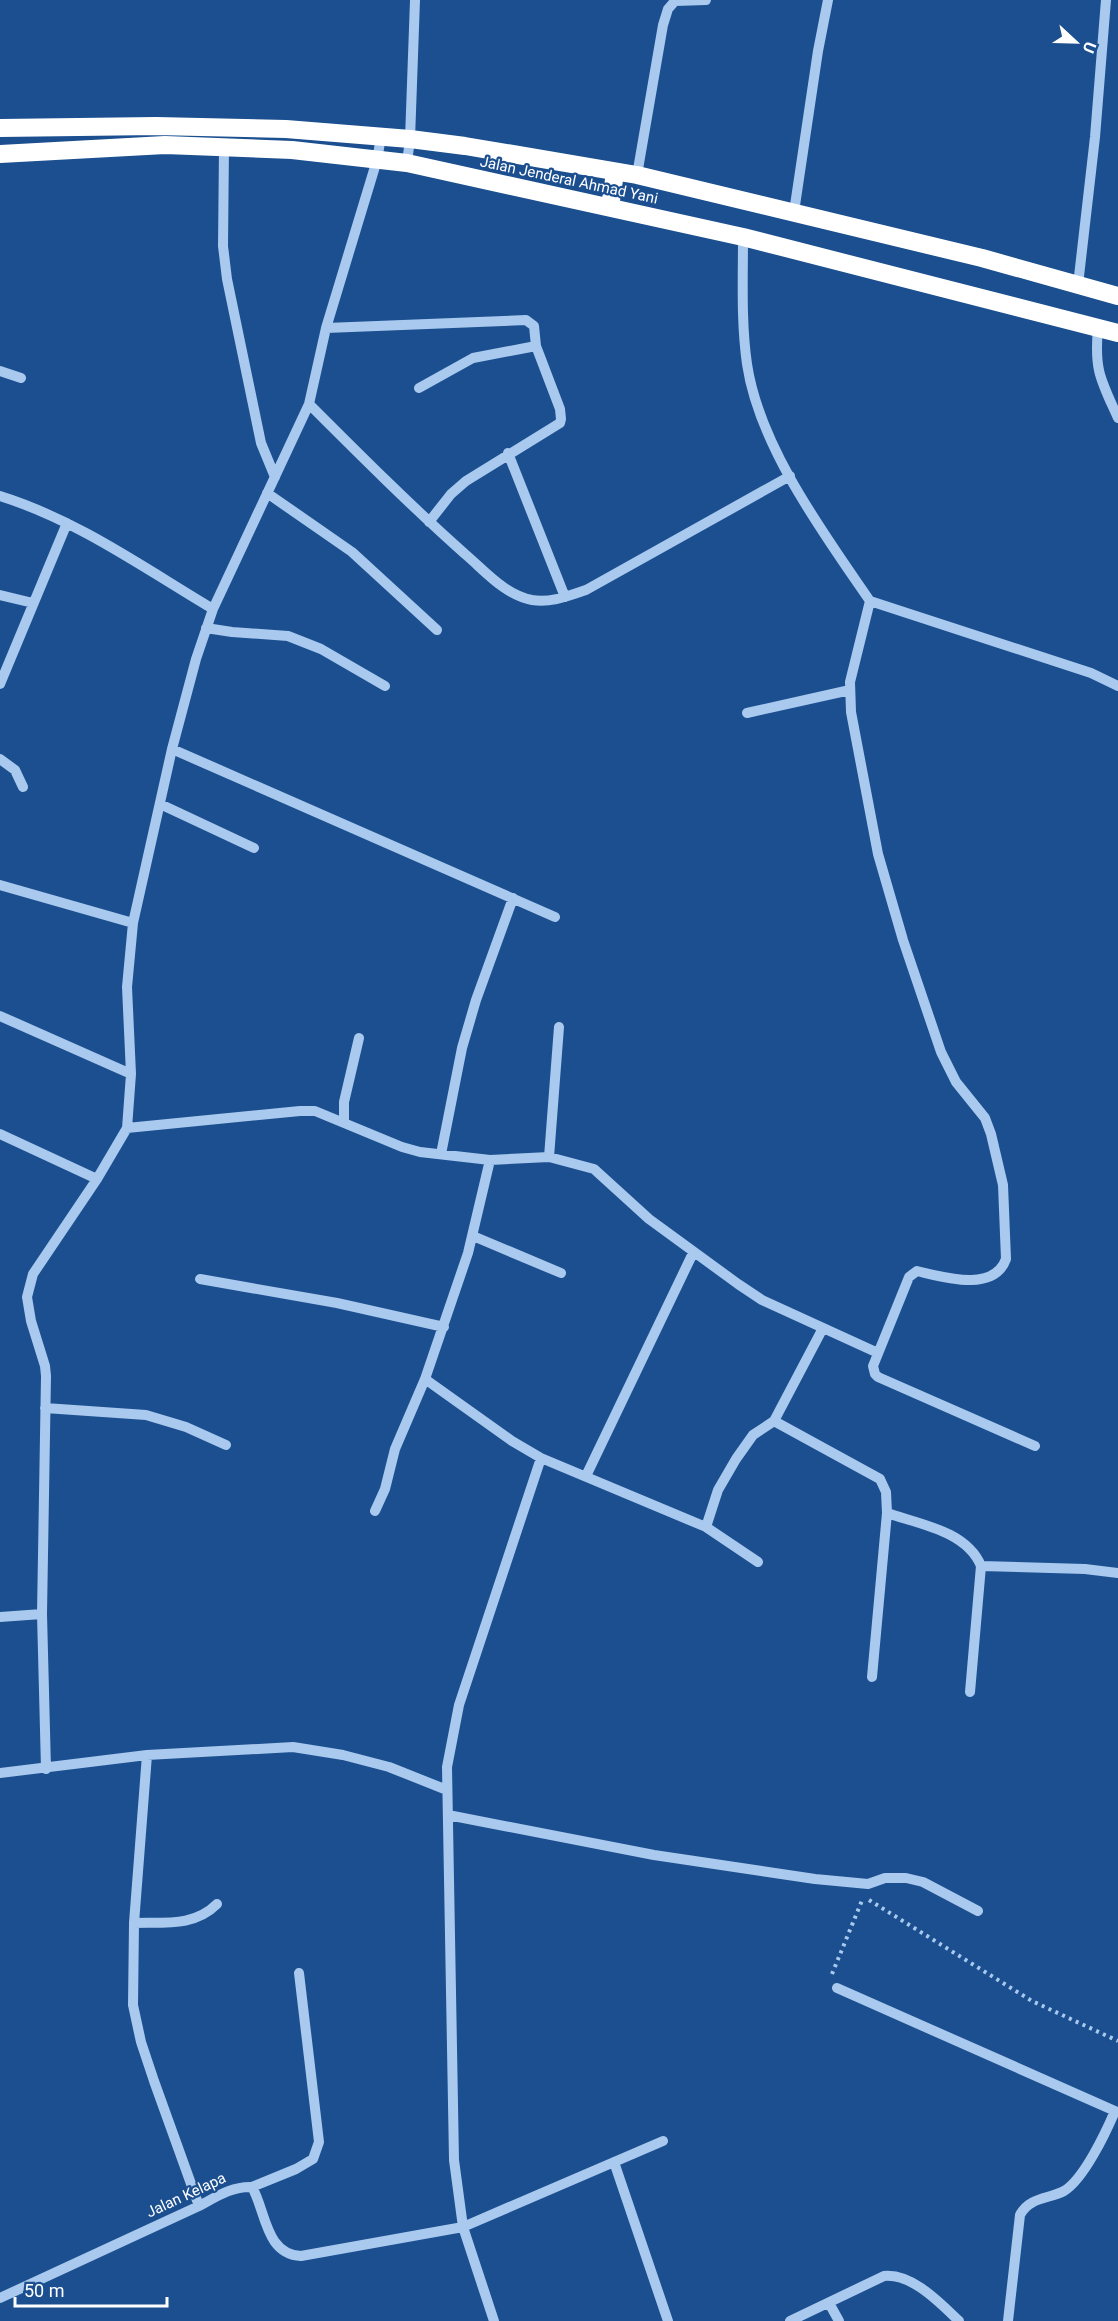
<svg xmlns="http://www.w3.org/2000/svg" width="1118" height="2321" viewBox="0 0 1118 2321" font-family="Roboto,sans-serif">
  <rect width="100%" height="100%" fill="#1b4f8f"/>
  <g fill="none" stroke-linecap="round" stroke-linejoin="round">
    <path stroke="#a9c9ee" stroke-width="4" stroke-dasharray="3 4.5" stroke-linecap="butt" d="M869 1900 1032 2001 1118 2041
      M832 1974 863 1898"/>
    <path stroke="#a9c9ee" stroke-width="10" d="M224 147 223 246 227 279 261 443 275 477
      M407 163 410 139 415 0
      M637 175 663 25 668 9 675 1 706 0
      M794 212 818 51 828 0
      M743 237C743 279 741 322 747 364 759 446 824 534 870 601L850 682 851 712 878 854 903 940 941 1052 956 1082 985 1118 991 1134 1003 1185 1006 1259C994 1293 943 1277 917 1271L909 1277 873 1366 875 1374 878 1377 1035 1446
      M1078 285 1095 137 1106 0
      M326 328 526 320 534 326 536 346 560 409 561 419 560 423 466 481 451 494 429 522
      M1098 328C1094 371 1101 380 1118 418
      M0 371 21 378
      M419 388 473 358 536 346
      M309 404C360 455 411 506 465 554 485 571 505 595 532 600 551 603 568 596 586 590L790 476
      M508 453 565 597
      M267 493 352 552 437 630
      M0 496C77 520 144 568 213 609
      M0 595 33 603
      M870 601 1091 673 1118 686
      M206 628 232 632 288 636 321 649 385 686
      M0 684 67 523
      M747 713 850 690
      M172 749 555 917
      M0 759 15 770 23 787
      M160 804 254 848
      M0 885 133 923
      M0 1016 131 1074
      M344 1122V1102L359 1038
      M127 1128 300 1111H315L402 1147 420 1152 490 1160 549 1157 594 1169 649 1219 738 1284 762 1300 878 1353
      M0 1134 97 1179
      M441 1154 462 1048 476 1000 513 898
      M549 1157 559 1027
      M473 1236 561 1273
      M200 1279 337 1303 444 1327
      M425 1379 512 1441 541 1458 706 1527 718 1490 736 1459 753 1435 774 1421 823 1328
      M45 1408 146 1415 186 1427 226 1445
      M774 1421 880 1479 886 1492 887 1513 872 1677
      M586 1476 693 1253
      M375 1511 385 1489 395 1449 425 1379 468 1253 490 1160
      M887 1513C919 1524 967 1531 981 1566L970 1692
      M706 1527 758 1562
      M981 1566 1085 1569 1118 1573
      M0 1617 42 1614
      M147 1755 134 1923 133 2005 141 2042 154 2081 199 2206
      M46 1769 42 1614 46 1376 45 1366 31 1321 27 1297 33 1274 97 1179 127 1128 131 1074 127 987 133 923 172 749 196 659 213 609 309 404 326 328 377 160 381 137
      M0 1773 147 1755 293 1747 343 1755 389 1767 447 1790
      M448 1815 654 1855 815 1879 868 1884 885 1878H906L923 1882 978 1911
      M134 1923C164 1922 194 1927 217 1904
      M837 1988 1115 2111C1106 2132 1084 2179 1064 2191 1049 2199 1029 2197 1020 2215L1008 2321
      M614 2162 668 2321
      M252 2187 296 2169 313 2159 319 2142 299 1973
      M0 2298 199 2206C216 2197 232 2186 252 2187 266 2211 265 2254 301 2256L463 2227 663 2141
      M829 2303 839 2321
      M494 2321 463 2227 454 2160 447 1767 459 1705 541 1458
      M790 2321 884 2276C912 2273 940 2303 959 2321"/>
    <path stroke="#fff" stroke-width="18" d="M0 128 156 126 286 129 410 139 465 146 637 175 982 258 1118 296
      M0 154 165 145 292 150 407 163 743 237 1118 333
      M610 207 615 173"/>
  </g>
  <g text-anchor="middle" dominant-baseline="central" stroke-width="4.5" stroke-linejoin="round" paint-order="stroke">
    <g font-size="15" fill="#fff" stroke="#1b4f8f">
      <text transform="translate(569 180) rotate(12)">Jalan Jenderal Ahmad Yani</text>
      <text transform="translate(186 2195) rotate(-25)">Jalan Kelapa</text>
    </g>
  </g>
  <g transform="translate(1076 42) rotate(112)" stroke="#1b4f8f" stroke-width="4.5" paint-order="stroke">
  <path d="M0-4.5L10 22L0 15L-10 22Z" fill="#ffffff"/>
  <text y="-9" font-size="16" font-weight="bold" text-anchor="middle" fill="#ffffff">U</text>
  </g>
  <path d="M15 2297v9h152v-9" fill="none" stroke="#ffffff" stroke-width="3"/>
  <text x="24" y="2297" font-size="18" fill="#ffffff" stroke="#1b4f8f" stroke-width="4.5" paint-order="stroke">50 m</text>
</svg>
